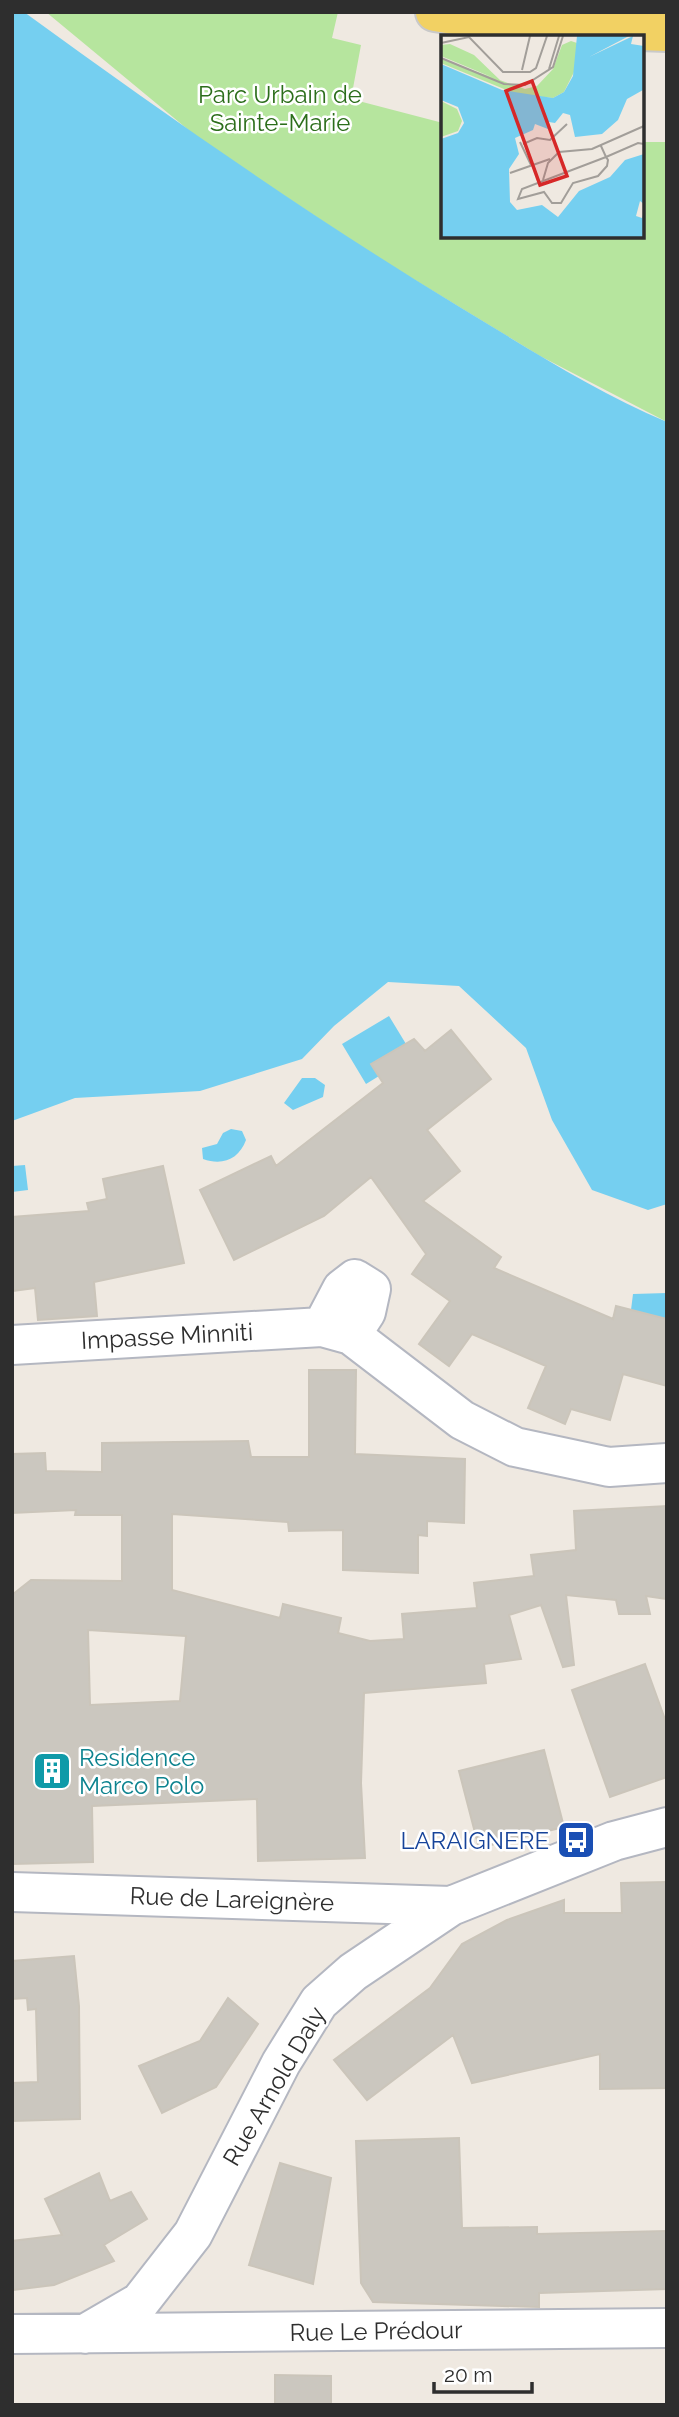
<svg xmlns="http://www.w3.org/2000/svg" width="679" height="2417" viewBox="0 0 679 2417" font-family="Raleway,sans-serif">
  <rect width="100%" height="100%" fill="#efe9e1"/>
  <path fill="#b6e59e" d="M46 12H338L332 38 361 45 351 99 443 123V236H642V142H667V422L540 356 377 257 203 142Z"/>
  <path fill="#75cff0" d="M12 12H24C166 115 308 215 458 306 526 347 594 391 667 422V1204L648 1210 592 1190 552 1120 526 1048 459 986 388 982 334 1026 302 1059 200 1091 75 1098 12 1121Z
    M389 1016 406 1044 379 1076 366 1084 342 1044Z
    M302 1078H315L325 1085 323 1097 293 1110 284 1103Z
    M231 1129 242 1131 246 1140C239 1159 223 1166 203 1159L202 1148 217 1144 223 1133Z
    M25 1165 28 1190 12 1192V1166Z
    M667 1293V1319L631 1310 633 1294Z"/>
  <path fill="#cbc7bf" stroke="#cbc5ba" stroke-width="2" fill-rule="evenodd" d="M451 1030 491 1079 427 1130 460 1171 423 1201 501 1257 494 1268 613 1319 616 1306 667 1319V1386L623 1374 610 1420 571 1409 565 1424 528 1408 546 1366 472 1334 449 1366 419 1344 450 1301 412 1274 426 1254 371 1177 324 1216 234 1260 200 1190 271 1156 276 1166 383 1083 371 1064 414 1039 425 1051Z
    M163 1166 184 1263 94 1282 97 1316 38 1320 35 1288 12 1291V1217L89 1211 87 1203 107 1199 103 1179Z
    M309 1370H356L355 1454 465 1459 464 1523 427 1521V1536L418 1535V1573L343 1570V1530L289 1531 288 1522 172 1514V1590L280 1618 283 1604 341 1618 338 1633 370 1641 404 1639 402 1614 477 1608 474 1583 534 1576 531 1555 576 1550 574 1511 667 1506V1599L646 1596 650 1614H619L616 1600 566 1595 574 1665 563 1667 541 1605 509 1615 521 1659 484 1664 486 1683 364 1693 361 1783 365 1858 258 1861 257 1799 92 1806 93 1862 12 1864V1595L31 1580 122 1581V1515H75L76 1510 12 1513V1454L45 1453 46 1471 102 1472V1443L248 1441 251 1457H309ZM88 1630 186 1636 180 1701 90 1705Z
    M645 1664 667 1725V1777L610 1797 572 1690Z
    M544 1750 564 1827 479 1848 459 1771Z
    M666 1882 667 2088 600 2089V2054L472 2083 453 2035 367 2100 334 2060 430 1988 462 1944 507 1920 564 1900V1913H622L621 1883Z
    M74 1956 79 2006 80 2119 12 2121V2083L38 2082 36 2009 28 2010 27 1998 12 1999V1961Z
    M228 1998 258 2024 216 2087 162 2113 139 2066 200 2041Z
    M459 2138 462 2228 537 2227V2234L667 2231V2289L539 2293V2307L373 2302 361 2283 356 2141Z
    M280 2163 331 2178 313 2284 249 2265Z
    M99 2173 110 2201 131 2192 147 2219 104 2245 114 2261 54 2285 12 2290V2241L62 2235 45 2199Z
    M275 2375 331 2376V2405H275Z"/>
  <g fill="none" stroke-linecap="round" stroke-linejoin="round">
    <defs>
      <path id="minor" d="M322 1327 342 1289 355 1279 371 1289 366 1312 351 1335
        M12 1345 322 1327 351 1335 462 1420 515 1447 609 1467 667 1463
        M12 1892 451 1906
        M12 2334 667 2328
        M85 2334 140 2302 193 2234 281 2063 319 2002 353 1972 451 1906 614 1841 667 1827"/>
      <path id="major" d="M435 12 531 27 667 32"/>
    </defs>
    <use href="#minor" stroke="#b4b7c1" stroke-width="42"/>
    <use href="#major" stroke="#c9c9c9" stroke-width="42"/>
    <use href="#minor" stroke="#fff" stroke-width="38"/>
    <use href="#major" stroke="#f2d163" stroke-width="38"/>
  </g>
  <defs>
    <symbol id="building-square" viewBox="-11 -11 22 22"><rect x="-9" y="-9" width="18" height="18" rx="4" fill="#0f9aa8" stroke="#fff"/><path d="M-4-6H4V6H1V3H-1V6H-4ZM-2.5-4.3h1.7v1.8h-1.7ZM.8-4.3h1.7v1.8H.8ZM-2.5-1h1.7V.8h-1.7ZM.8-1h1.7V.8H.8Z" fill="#fff"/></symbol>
    <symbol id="bus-square" viewBox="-11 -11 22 22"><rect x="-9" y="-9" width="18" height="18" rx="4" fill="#1a4fb4" stroke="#fff"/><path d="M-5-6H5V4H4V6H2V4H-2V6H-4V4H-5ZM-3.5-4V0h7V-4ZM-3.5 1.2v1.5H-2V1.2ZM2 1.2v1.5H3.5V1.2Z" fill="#fff"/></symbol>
  </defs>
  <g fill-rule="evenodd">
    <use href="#building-square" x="30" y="1749" width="44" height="44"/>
    <use href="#bus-square" x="554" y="1818" width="44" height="44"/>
  </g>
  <g text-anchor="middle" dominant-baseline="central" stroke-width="5" stroke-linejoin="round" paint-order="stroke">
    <g font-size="24" fill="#2c6e1b" stroke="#fff">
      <text x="280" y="94">Parc Urbain de<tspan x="280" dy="28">Sainte-Marie</tspan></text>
    </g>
    <g font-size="24" fill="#2e2e2e" stroke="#fff">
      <text transform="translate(167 1336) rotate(-3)">Impasse Minniti</text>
      <text transform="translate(232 1899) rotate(2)">Rue de Lareignère</text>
      <text transform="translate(274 2086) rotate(-60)">Rue Arnold Daly</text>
      <text transform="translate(376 2331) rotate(-1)">Rue Le Prédour</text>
    </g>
    <g font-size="24" fill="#0d838f" stroke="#fff" text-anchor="start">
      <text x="79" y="1757">Residence<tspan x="79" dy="28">Marco Polo</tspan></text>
    </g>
    <g font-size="24" fill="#164399" stroke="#fff" text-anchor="end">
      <text x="549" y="1840">LARAIGNERE</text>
    </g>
  </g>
  <g transform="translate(441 35)">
    <rect width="203" height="203" fill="#efe9e1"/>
    <path d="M130 6 136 8 134 35 123 57 112 63 75 59 0 28V24L84 54 96 51 112 34 121 10ZM9 9 33 20 60 46 0 21V10ZM0 66 16 74 21 86 17 96 0 102Z" fill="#b6e59e"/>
    <path d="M136 1H188L148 22 192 1 190 9 203 11 202 55 186 64 177 85 161 99 134 102 129 80 122 78 114 88 108 87 107 94 94 89 92 95 74 103 78 119 68 134 69 167 76 175 101 170 117 182 138 156 169 142 184 125 203 119V169L199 166 195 181 201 183 203 177V202H0V104L17 98 23 88 17 72 0 65V29L61 55 112 63 123 57 132 41Z" fill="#75cff0"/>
    <path fill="none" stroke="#a29e99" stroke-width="2" d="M0 8 28 2 62 37H89L95 33 106 1M0 23 63 49 84 50 112 32 122 1M108 34 118 1M81 35 89 1M79 107 90 130M82 109 96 103 109 105 126 89M160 111 165 122 167 125 166 131 157 141 132 148 120 168H111L103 157 77 164 81 154 165 122 197 108 203 109M69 138 109 124M102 145 107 128 118 117 151 114 203 91"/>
    <path fill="#d62828" fill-opacity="0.15" stroke="#d62828" stroke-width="3.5" d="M91 46 126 141 99 150 65 56Z"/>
    <rect width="203" height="203" fill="none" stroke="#2e2e2e" stroke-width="3.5"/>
  </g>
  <rect width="679" height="2417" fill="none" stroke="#2e2e2e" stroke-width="28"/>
  <path d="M434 2382v10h98v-10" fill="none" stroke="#2e2e2e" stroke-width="3.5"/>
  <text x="444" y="2382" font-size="21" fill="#2e2e2e" stroke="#ffffff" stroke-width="5" paint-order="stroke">20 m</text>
</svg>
